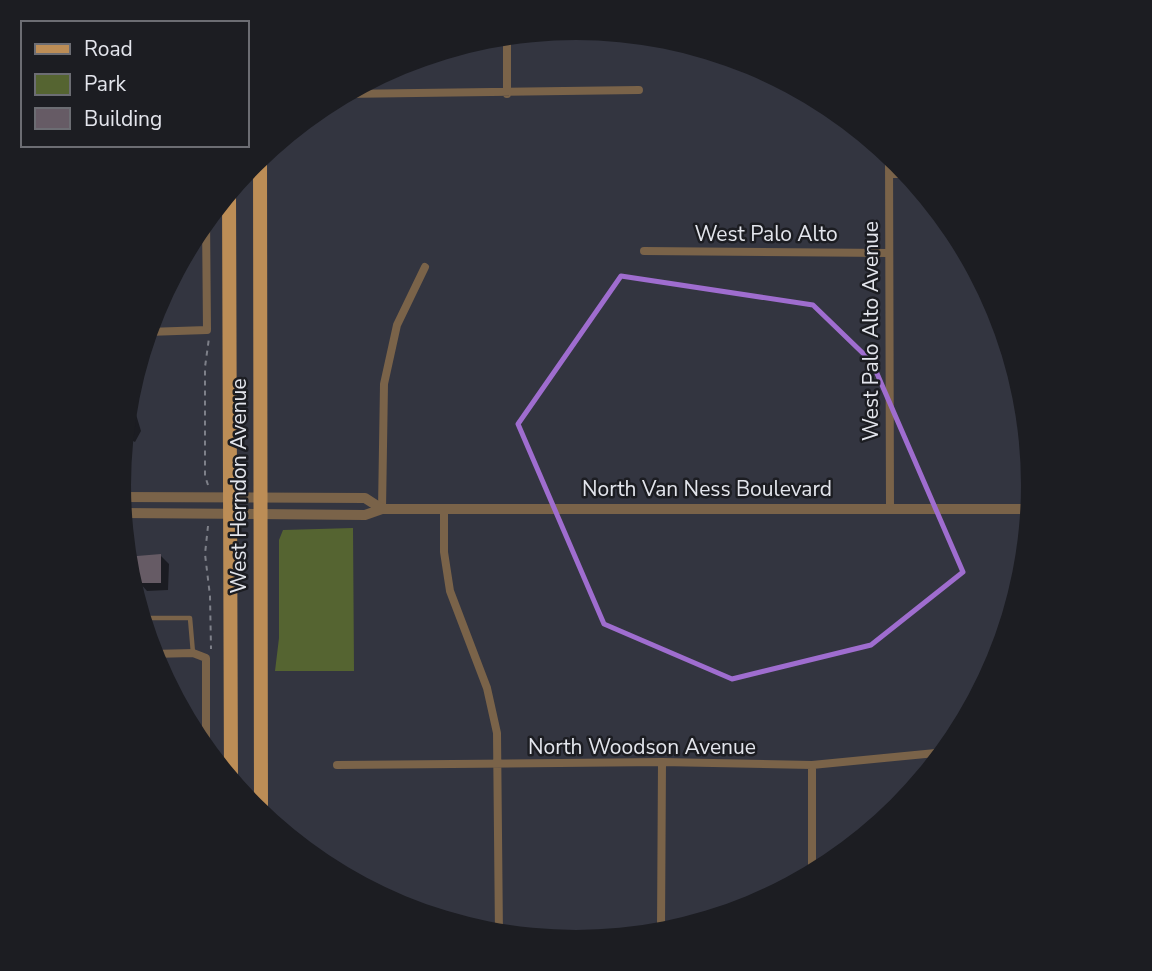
<svg xmlns="http://www.w3.org/2000/svg" width="1152" height="971" viewBox="0 0 1152 971" font-family="'Nunito Sans',sans-serif">
  <rect width="100%" height="100%" fill="#333540"/>
  <path fill="#556431" d="M353 528 354 671H275L279 638V540L283 530Z"/>
  <path fill="#0007" d="M129 391 141 431 135 442 123 436Z
    M161 556 169 564 168 590 147 591 139 582 137 576H128L126 557Z"/>
  <path fill="#665b65" d="M161 554V583H137L134 569H127L125 557Z"/>
  <g fill="none" stroke-linecap="round" stroke-linejoin="round">
    <path stroke="#7e8089" stroke-width="2" stroke-dasharray="5 5" stroke-linecap="butt" d="M208 485 205 476V367L209 338
      M208 526 205 554 210 596 211 649"/>
    <path stroke="#7a6349" stroke-width="4.5" d="M137 364 143 361 144 343
      M120 472 127 463 122 451
      M140 618H190L193 653"/>
    <path stroke="#7a6349" stroke-width="8" d="M507 42V94
      M342 94 639 90
      M889 153 890 509
      M889 174H910
      M644 251 888 253
      M147 332 207 330 206 218
      M382 509 384 384 397 325 425 267
      M444 509V552L450 591 487 688 497 733 499 935
      M151 654 193 653 206 658V752
      M337 765 662 762 812 765 946 752
      M812 765V876
      M661 928 662 762
      M488 934H499"/>
    <path stroke="#7a6349" stroke-width="10" d="M120 497 365 498 382 509
      M121 513 365 515 382 509H1031"/>
    <path stroke="#bc8d56" stroke-width="14" d="M260 156 261 816
      M229 190 231 783"/>
  </g>
  <path fill="none" stroke="#9f6dcf" stroke-width="5" stroke-linejoin="round" d="M621 276 813 305 872 362 963 572 871 645 732 679 604 624 518 424Z"/>
  <g text-anchor="middle" dominant-baseline="central" stroke-width="5" stroke-linejoin="round" paint-order="stroke">
    <g font-size="21" fill="#e3e5ec" stroke="#1c1d22">
      <text x="766" y="234">West Palo Alto</text>
      <text transform="translate(871 331) rotate(-90)">West Palo Alto Avenue</text>
      <text transform="translate(239 486) rotate(-90)">West Herndon Avenue</text>
      <text x="707" y="489">North Van Ness Boulevard</text>
      <text x="642" y="747">North Woodson Avenue</text>
    </g>
  </g>
  <path d="M0 0H1152V971H0ZM131 485a445 445 0 1 1 890 0a445 445 0 1 1-890 0Z" fill="#1c1d22" fill-rule="evenodd"/>
  <rect x="21" y="21" width="228" height="126" fill="#1c1d22" stroke="#6c6d73" stroke-width="2"/>
  <rect x="35" y="44" width="35" height="10" fill="#bc8d56" stroke="#6c6d73" stroke-width="2"/>
  <text x="84" y="56" font-size="21" fill="#e3e5ec">Road</text>
  <rect x="35" y="74" width="35" height="21" fill="#556431" stroke="#6c6d73" stroke-width="2"/>
  <text x="84" y="91" font-size="21" fill="#e3e5ec">Park</text>
  <rect x="35" y="108" width="35" height="21" fill="#665b65" stroke="#6c6d73" stroke-width="2"/>
  <text x="84" y="126" font-size="21" fill="#e3e5ec">Building</text>
</svg>
